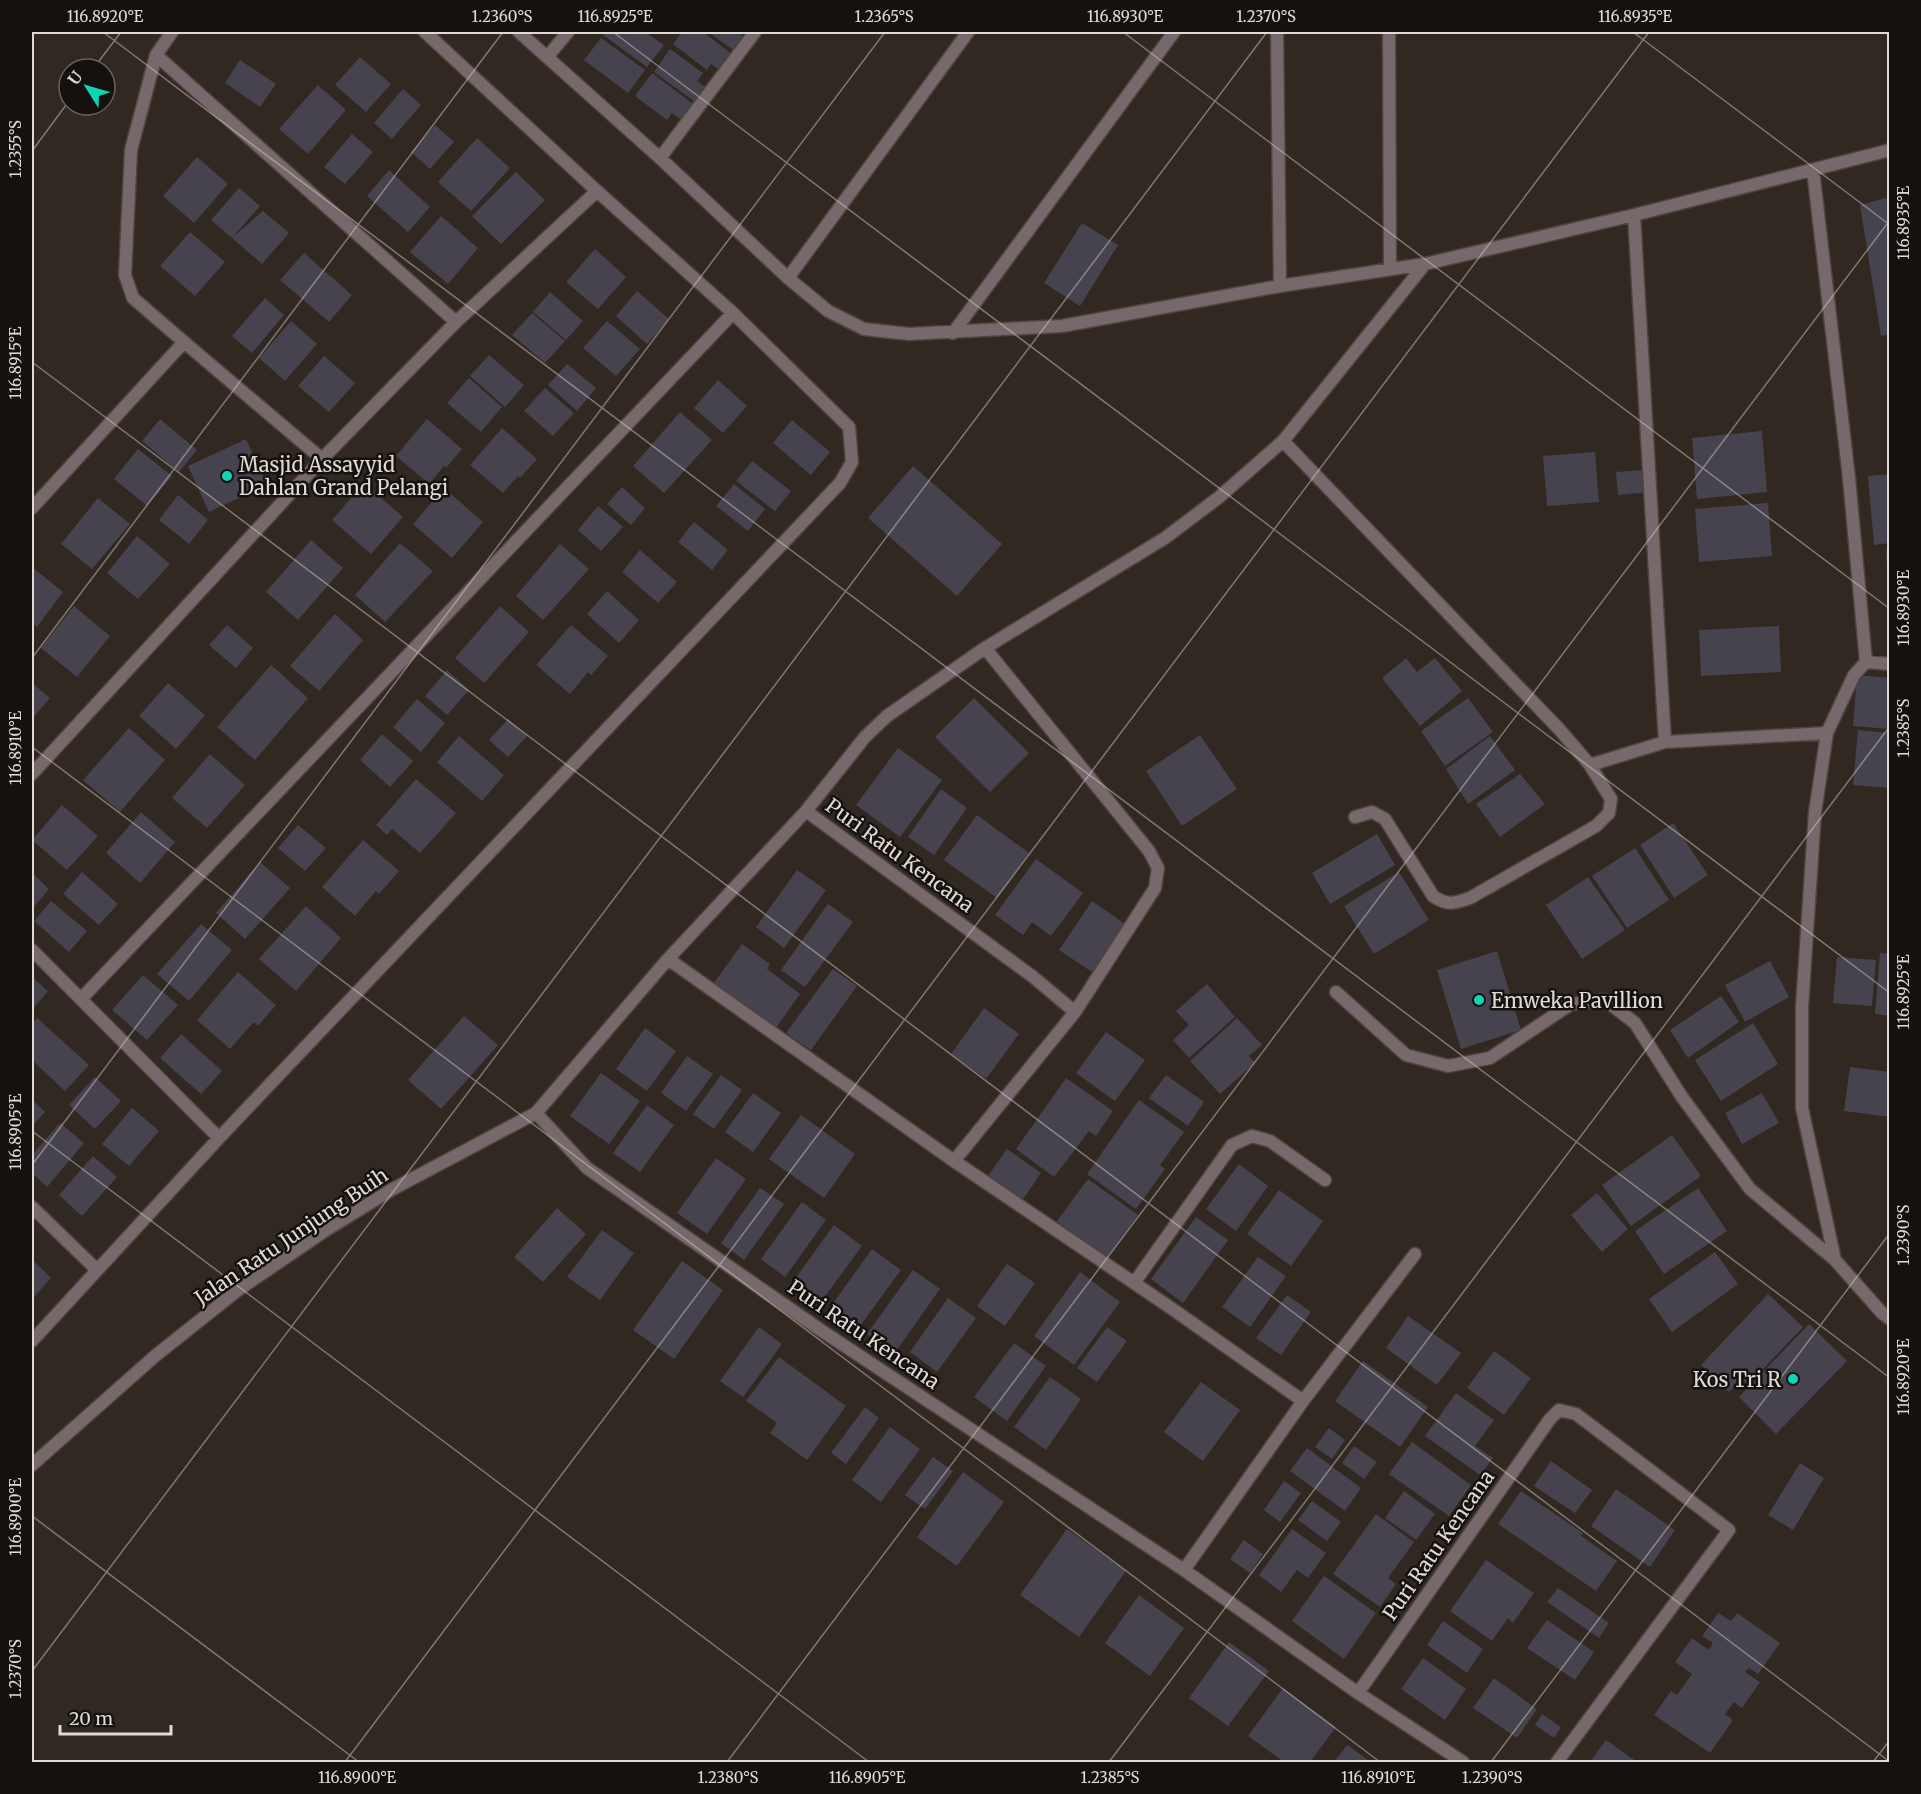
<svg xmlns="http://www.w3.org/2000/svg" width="1921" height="1794" viewBox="0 0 1921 1794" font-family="Merriweather,serif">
  <rect width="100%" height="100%" fill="#312821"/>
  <path fill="#46434e" d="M606 32H645L664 45 647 67 603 35Z
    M682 32H703L733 55 721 71 711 64 707 70 673 44Z
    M708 32H737L745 37 735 51Z
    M601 38 645 70 628 93 584 60Z
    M670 49 703 73 697 81 709 90 698 104 654 72Z
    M360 57 391 84 366 112 335 85Z
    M240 60 276 84 260 107 225 83Z
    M652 73 696 106 685 122 672 113 667 120 635 96Z
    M318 85 346 110 308 154 279 129Z
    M403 89 421 105 392 139 374 123Z
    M435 125 454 142 430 169 411 152Z
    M352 134 373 152 345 184 324 167Z
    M477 138 510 168 471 211 438 182Z
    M197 157 228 184 194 223 163 196Z
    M389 170 430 207 408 232 367 196Z
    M516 172 545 200 501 244 472 216Z
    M239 188 260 206 232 238 211 220Z
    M1890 197V334L1881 336 1860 205Z
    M263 211 289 233 262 264 232 238Z
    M441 216 478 248 448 284 410 252Z
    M1082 223 1118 245 1080 306 1044 283Z
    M190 232 225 262 195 296 160 266Z
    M595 249 626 277 598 309 566 282Z
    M304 253 352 295 329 322 280 280Z
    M637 291 669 319 647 344 616 316Z
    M550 292 583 321 566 340 533 312Z
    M265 298 284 315 252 353 232 336Z
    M532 313 565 341 545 363 512 335Z
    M291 321 317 344 285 381 259 358Z
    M607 321 640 349 616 376 583 348Z
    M489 355 524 385 505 407 470 376Z
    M324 356 355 383 329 412 298 386Z
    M567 364 596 388 577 411 548 385Z
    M469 378 502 407 481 432 447 403Z
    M718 380 747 406 723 433 694 408Z
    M545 388 574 413 553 436 524 411Z
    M680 412 712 440 664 493 633 466Z
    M160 419 197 450 179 472 142 441Z
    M427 419 462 449 446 468 444 466 429 484 396 456Z
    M792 420 830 452 811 475 773 443Z
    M502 428 537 459 520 478 518 476 503 493 470 465Z
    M1762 431 1767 492 1697 499 1692 438Z
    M246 439 267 485 209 512 188 466Z
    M138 449 172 476 147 506 114 479Z
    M1595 452 1599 502 1547 506 1543 456Z
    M752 461 791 491 775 511 736 481Z
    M913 466 1002 544 957 596 868 518Z
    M1647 470 1649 492 1618 495 1616 472Z
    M1890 474V543L1874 545 1868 476Z
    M364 483 403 517 371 554 332 520Z
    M734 484 765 509 748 531 716 506Z
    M622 487 645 508 631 525 607 504Z
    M444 488 483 522 452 558 413 524Z
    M178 495 208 520 189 544 159 520Z
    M98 498 130 524 92 569 61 544Z
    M1768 503 1772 556 1699 562 1695 509Z
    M598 506 623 527 601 551 578 530Z
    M694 522 728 550 712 570 678 542Z
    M137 536 170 564 138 599 107 573Z
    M311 540 343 568 298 620 266 592Z
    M400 543 433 571 385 622 355 595Z
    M560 544 589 569 543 620 516 596Z
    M640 550 677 582 658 603 622 572Z
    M1886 550H1890V590H1888Z
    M32 567 63 592 37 627 32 622Z
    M607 591 639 620 619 643 587 614Z
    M74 606 110 636 77 677 41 648Z
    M500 606 529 632 484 683 455 658Z
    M335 614 363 640 319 691 290 666Z
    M227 625 253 648 236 668 209 645Z
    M571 625 608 656 591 675 588 672 570 694 536 665Z
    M1779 626 1781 672 1701 676 1699 630Z
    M1406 658 1417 672 1435 658 1462 691 1420 726 1382 678Z
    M271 665 308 698 255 760 217 727Z
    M447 670 469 690 447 715 425 696Z
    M1857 675 1890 678V729L1853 726Z
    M32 683 50 698 32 719Z
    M168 683 205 715 176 749 139 716Z
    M974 698 1029 753 990 792 935 737Z
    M1468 698 1493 732 1445 766 1421 731Z
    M417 699 445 723 421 752 393 727Z
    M508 719 527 736 508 757 489 740Z
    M129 728 165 760 120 812 83 780Z
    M1858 730 1890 733V788L1853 785Z
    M382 734 413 761 390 787 360 760Z
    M1200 735 1237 789 1182 826 1146 771Z
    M459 736 504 775 482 801 437 762Z
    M1490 736 1515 770 1468 804 1446 769Z
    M898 748 942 780 900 837 856 805Z
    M210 754 245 785 207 828 172 798Z
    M1520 774 1545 804 1500 837 1476 804Z
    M416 779 456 813 420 853 392 829 387 835 376 825Z
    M941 789 967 808 934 855 908 837Z
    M62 805 98 836 67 870 32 840Z
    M141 812 175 842 140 883 106 853Z
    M977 815 1029 853 997 898 944 860Z
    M1673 823 1708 875 1674 898 1640 845Z
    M298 825 326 848 305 871 278 848Z
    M1377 834 1395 865 1330 904 1312 873Z
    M363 840 399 871 379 894 376 891 355 916 322 887Z
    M1635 848 1669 900 1627 928 1592 876Z
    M1036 859 1083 893 1051 936 1032 922 1023 935 995 915Z
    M260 862 290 888 245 939 216 913Z
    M797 870 826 890 784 948 756 927Z
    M82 872 118 904 99 925 63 894Z
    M1399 872 1429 920 1374 954 1344 906Z
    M32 873 49 889 32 909Z
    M1588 877 1625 930 1582 959 1546 905Z
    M51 901 87 931 69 952 34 921Z
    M1092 901 1125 924 1092 972 1059 950Z
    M828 904 853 922 805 987 781 970Z
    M306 906 341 938 296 991 259 959Z
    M201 924 232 950 189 1001 157 974Z
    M742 944 770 964 767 969 800 994 773 1032 711 987Z
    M1497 951 1521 1030 1461 1049 1437 970Z
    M1880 953 1890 954V1016L1875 1014Z
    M1837 957 1876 960 1872 1006 1833 1003Z
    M1770 961 1789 997 1745 1022 1725 985Z
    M833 969 857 986 811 1050 786 1033Z
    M238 972 276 1005 258 1026 254 1022 230 1049 197 1020Z
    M143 975 178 1005 147 1040 112 1010Z
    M32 977 48 991 32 1010Z
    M1207 984 1235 1017 1189 1058 1173 1040 1189 1025 1176 1011Z
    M1721 996 1739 1022 1688 1058 1670 1030Z
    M984 1008 1019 1034 986 1079 951 1054Z
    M464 1016 498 1045 441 1109 408 1080Z
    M37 1018 89 1065 65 1091 32 1060V1024Z
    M1237 1018 1262 1045 1249 1056 1255 1063 1220 1094 1190 1061Z
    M1753 1023 1778 1064 1721 1101 1695 1060Z
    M645 1028 676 1051 647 1091 616 1069Z
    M1106 1032 1145 1060 1115 1101 1076 1073Z
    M181 1034 222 1071 201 1094 160 1058Z
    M687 1056 713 1074 686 1111 661 1093Z
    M1850 1067 1890 1072V1117L1844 1111Z
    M601 1073 640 1101 609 1144 570 1116Z
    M721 1075 742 1090 714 1129 693 1114Z
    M1166 1075 1204 1102 1188 1126 1149 1098Z
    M95 1077 121 1101 95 1129 69 1105Z
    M1066 1078 1113 1111 1096 1136 1089 1131 1054 1177 1016 1149Z
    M753 1093 781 1113 753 1152 725 1132Z
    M1762 1093 1779 1123 1742 1144 1725 1113Z
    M32 1099 45 1112 32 1126Z
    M1139 1100 1184 1132 1160 1165 1165 1169 1136 1209 1087 1174Z
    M647 1105 674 1125 640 1172 613 1153Z
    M132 1108 159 1131 129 1166 102 1144Z
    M801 1115 855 1154 824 1198 769 1159Z
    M60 1123 84 1143 47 1187 32 1173V1155Z
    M1672 1135 1701 1176 1631 1226 1602 1185Z
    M1007 1149 1041 1173 1021 1202 987 1177Z
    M93 1156 117 1177 82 1216 59 1195Z
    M716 1158 746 1179 707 1234 677 1213Z
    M1239 1164 1268 1186 1236 1231 1206 1209Z
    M1088 1179 1138 1215 1107 1258 1057 1221Z
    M760 1188 784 1204 744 1260 721 1243Z
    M1698 1188 1727 1231 1664 1274 1635 1231Z
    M1279 1190 1323 1221 1291 1266 1247 1234Z
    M1597 1193 1628 1229 1602 1252 1571 1215Z
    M802 1202 826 1220 785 1277 761 1259Z
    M557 1208 586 1234 543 1282 514 1257Z
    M1196 1217 1228 1240 1183 1303 1151 1279Z
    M834 1225 862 1246 820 1303 792 1283Z
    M602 1230 634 1253 600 1300 567 1277Z
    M872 1249 901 1270 857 1330 829 1309Z
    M1715 1252 1738 1284 1672 1332 1649 1299Z
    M1258 1257 1286 1276 1250 1327 1222 1307Z
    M32 1259 51 1278 32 1299Z
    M682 1261 723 1290 674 1359 633 1330Z
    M1007 1264 1035 1283 1005 1326 977 1306Z
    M913 1270 940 1289 894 1354 867 1334Z
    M1080 1272 1120 1302 1074 1365 1034 1336Z
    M1768 1294 1803 1327 1748 1385 1742 1379 1729 1392 1701 1365Z
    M1287 1295 1311 1312 1281 1355 1256 1338Z
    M948 1298 976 1318 937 1372 910 1352Z
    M1408 1316 1461 1353 1437 1385 1386 1348Z
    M1809 1324 1847 1361 1776 1434 1739 1397Z
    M759 1327 782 1344 743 1397 720 1381Z
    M1107 1327 1127 1341 1097 1382 1077 1368Z
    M1014 1343 1046 1366 1007 1421 974 1397Z
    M1494 1351 1531 1378 1504 1415 1467 1388Z
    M779 1357 846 1406 807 1460 770 1433 777 1423 746 1401Z
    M1363 1361 1428 1407 1400 1447 1335 1401Z
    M1050 1377 1081 1399 1046 1450 1014 1427Z
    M1201 1382 1240 1410 1203 1461 1164 1432Z
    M1456 1393 1494 1420 1475 1446 1493 1458 1480 1475 1425 1436Z
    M865 1407 879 1418 846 1464 831 1453Z
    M890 1427 920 1449 881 1502 852 1480Z
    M1329 1428 1345 1440 1332 1459 1315 1447Z
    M1412 1442 1471 1485 1449 1516 1389 1474Z
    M1354 1446 1377 1462 1364 1479 1342 1463Z
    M1307 1448 1361 1488 1345 1511 1290 1471Z
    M933 1457 953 1471 925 1509 905 1495Z
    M1551 1461 1592 1490 1575 1513 1534 1486Z
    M1800 1463 1824 1478 1793 1530 1768 1515Z
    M963 1472 1004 1502 957 1566 917 1537Z
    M1284 1481 1301 1493 1280 1522 1264 1510Z
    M1616 1489 1675 1530 1650 1567 1591 1526Z
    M1404 1491 1435 1514 1416 1540 1385 1518Z
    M1521 1491 1583 1533 1581 1536 1617 1561 1596 1591 1498 1524Z
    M1312 1501 1341 1522 1327 1541 1298 1520Z
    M1376 1514 1414 1542 1388 1578 1396 1584 1380 1607 1333 1574Z
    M1067 1529 1126 1571 1079 1637 1020 1595Z
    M1292 1529 1326 1553 1308 1578 1297 1570 1281 1592 1259 1575Z
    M1244 1540 1263 1554 1250 1573 1230 1559Z
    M1486 1560 1534 1593 1513 1623 1508 1618 1492 1641 1450 1611Z
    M1324 1576 1376 1613 1344 1659 1292 1621Z
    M1558 1588 1609 1623 1599 1638 1547 1602Z
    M1139 1595 1184 1628 1150 1676 1105 1643Z
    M1718 1613 1731 1621 1737 1613 1780 1643 1758 1674 1749 1668 1745 1672 1760 1682 1742 1708 1734 1702 1725 1714 1733 1720 1710 1753 1654 1715 1671 1691 1677 1695 1692 1674 1675 1662 1692 1638 1709 1650 1713 1643 1702 1636Z
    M1547 1620 1594 1652 1575 1680 1527 1648Z
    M1443 1621 1483 1649 1467 1673 1427 1645Z
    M1229 1642 1269 1671 1228 1726 1189 1698Z
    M1423 1658 1466 1689 1445 1720 1401 1689Z
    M1494 1678 1537 1709 1517 1738 1473 1708Z
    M1283 1688 1336 1727 1310 1762H1284L1248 1736Z
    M1542 1714 1561 1727 1554 1738 1535 1725Z
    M1606 1740 1637 1762H1590Z
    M1347 1745 1371 1762H1334Z"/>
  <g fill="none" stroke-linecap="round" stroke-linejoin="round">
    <defs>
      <path id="lane" d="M1355 817 1372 812 1385 819 1433 896C1447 906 1455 903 1470 898L1596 826 1609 813 1611 799 1590 765"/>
      <path id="street" d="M519 32 660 158 788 278 828 311 864 329 909 334 1062 326 1280 286 1425 264 1634 215 1890 150
        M1277 32 1280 286
        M1389 32 1390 269
        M156 55 456 322
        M548 56 568 32
        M660 158 755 32
        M1813 170 1849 478 1866 662 1854 675 1827 733 1815 812 1802 1007V1108L1835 1260
        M1634 215 1665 742
        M788 278 968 32
        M953 333 1174 32
        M184 342 322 459
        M1283 441 1559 729 1590 765 1665 742 1827 733
        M32 508 184 342 133 298 125 275 131 150 156 55 172 32
        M985 648 1149 851 1158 868 1155 888 1075 1012
        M1866 662 1890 664
        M32 774 322 459 456 322 597 191
        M806 811 1032 976 1075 1012 954 1161
        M32 950 219 1138
        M668 959 954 1161 1171 1308 1303 1401
        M1336 992 1406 1055 1448 1066 1490 1058 1571 1004 1605 1000 1635 1023 1682 1097 1750 1189 1835 1260 1882 1313 1890 1319
        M81 999 733 313
        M536 1113 587 1168 822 1331 1184 1570 1358 1693 1463 1762
        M32 1207 97 1270
        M1134 1283 1232 1145 1252 1136 1270 1141 1325 1180
        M32 1341 219 1138 840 483 852 462 849 427 733 313 597 191 425 32
        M32 1465 155 1356 238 1290 326 1230 391 1190 536 1113 668 959 806 811 865 737 887 716 985 648 1165 538 1218 498 1283 441 1425 264
        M1184 1570 1303 1401 1415 1254
        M1358 1693 1550 1419 1559 1410 1576 1414 1729 1530 1557 1762"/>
    </defs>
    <use href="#lane" stroke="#4d443e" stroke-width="15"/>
    <use href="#street" stroke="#4d443e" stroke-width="15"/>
    <use href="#lane" stroke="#76686b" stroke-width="12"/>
    <use href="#street" stroke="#76686b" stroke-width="12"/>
  </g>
  <path fill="none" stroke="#e0dad5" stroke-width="1.5" stroke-opacity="0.45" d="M103 32 1890 1378M613 32 1890 993M1123 32 1890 609M1633 32 1890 225M93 69 121 32M32 151 69 101M32 362 1890 1762M32 658 503 32M32 747 1380 1762M32 1131 869 1762M32 1165 885 32M32 1516 359 1762M32 1671 1267 32M345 1762 1649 32M727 1762 1890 220M1109 1762 1890 726M1491 1762 1890 1233M1873 1762 1890 1740"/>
  <g fill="#0ed5b4" stroke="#15110e" stroke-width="2">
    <circle cx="227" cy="476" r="6"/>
    <circle cx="1479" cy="1000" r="6"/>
    <circle cx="1793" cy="1379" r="6"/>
  </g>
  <g text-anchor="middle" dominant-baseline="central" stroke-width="5" stroke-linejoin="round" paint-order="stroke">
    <g font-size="20" fill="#e0dad5" stroke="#15110e" text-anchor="start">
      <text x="239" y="464">Masjid Assayyid<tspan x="239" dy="23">Dahlan Grand Pelangi</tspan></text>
      <text x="1491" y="1000">Emweka Pavillion</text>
      <text x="1781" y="1379" text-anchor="end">Kos Tri R</text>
    </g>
    <g font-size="20" fill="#e0dad5" stroke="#15110e">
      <text transform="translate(900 855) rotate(36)">Puri Ratu Kencana</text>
      <text transform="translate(291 1236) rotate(-34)">Jalan Ratu Junjung Buih</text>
      <text transform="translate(864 1334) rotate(34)">Puri Ratu Kencana</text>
      <text transform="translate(1438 1545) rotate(-55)">Puri Ratu Kencana</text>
    </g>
  </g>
  <rect width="1921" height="1794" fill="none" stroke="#15110e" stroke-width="66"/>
  <g transform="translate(87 87) rotate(307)"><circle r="28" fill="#15110e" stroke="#66615e" stroke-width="1.5"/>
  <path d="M0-4.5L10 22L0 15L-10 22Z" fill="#0ed5b4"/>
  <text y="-9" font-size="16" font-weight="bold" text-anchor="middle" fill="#e0dad5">U</text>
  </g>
  <path d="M60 1725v9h111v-9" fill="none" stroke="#e0dad5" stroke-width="3"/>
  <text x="69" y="1725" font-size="18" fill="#e0dad5" stroke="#15110e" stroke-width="4.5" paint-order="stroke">20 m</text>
  <rect x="33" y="33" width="1855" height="1728" fill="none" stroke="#e0dad5" stroke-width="2"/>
  <g font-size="15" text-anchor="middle" fill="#e0dad5">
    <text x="105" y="22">116.8920°E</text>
    <text x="502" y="22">1.2360°S</text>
    <text x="615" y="22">116.8925°E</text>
    <text x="884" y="22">1.2365°S</text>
    <text x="1125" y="22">116.8930°E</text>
    <text x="1266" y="22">1.2370°S</text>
    <text x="1635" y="22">116.8935°E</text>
    <text transform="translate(16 149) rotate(-90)" y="5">1.2355°S</text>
    <text transform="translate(1904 223) rotate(-90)" y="5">116.8935°E</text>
    <text transform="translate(16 363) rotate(-90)" y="5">116.8915°E</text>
    <text transform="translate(1904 608) rotate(-90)" y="5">116.8930°E</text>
    <text transform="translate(1904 728) rotate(-90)" y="5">1.2385°S</text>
    <text transform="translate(16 748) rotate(-90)" y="5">116.8910°E</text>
    <text transform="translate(1904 992) rotate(-90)" y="5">116.8925°E</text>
    <text transform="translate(16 1132) rotate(-90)" y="5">116.8905°E</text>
    <text transform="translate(1904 1235) rotate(-90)" y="5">1.2390°S</text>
    <text transform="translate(1904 1377) rotate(-90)" y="5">116.8920°E</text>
    <text transform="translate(16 1517) rotate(-90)" y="5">116.8900°E</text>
    <text transform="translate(16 1669) rotate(-90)" y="5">1.2370°S</text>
    <text x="357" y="1783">116.8900°E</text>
    <text x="728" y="1783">1.2380°S</text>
    <text x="867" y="1783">116.8905°E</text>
    <text x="1110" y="1783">1.2385°S</text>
    <text x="1378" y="1783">116.8910°E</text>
    <text x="1492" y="1783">1.2390°S</text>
  </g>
</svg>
